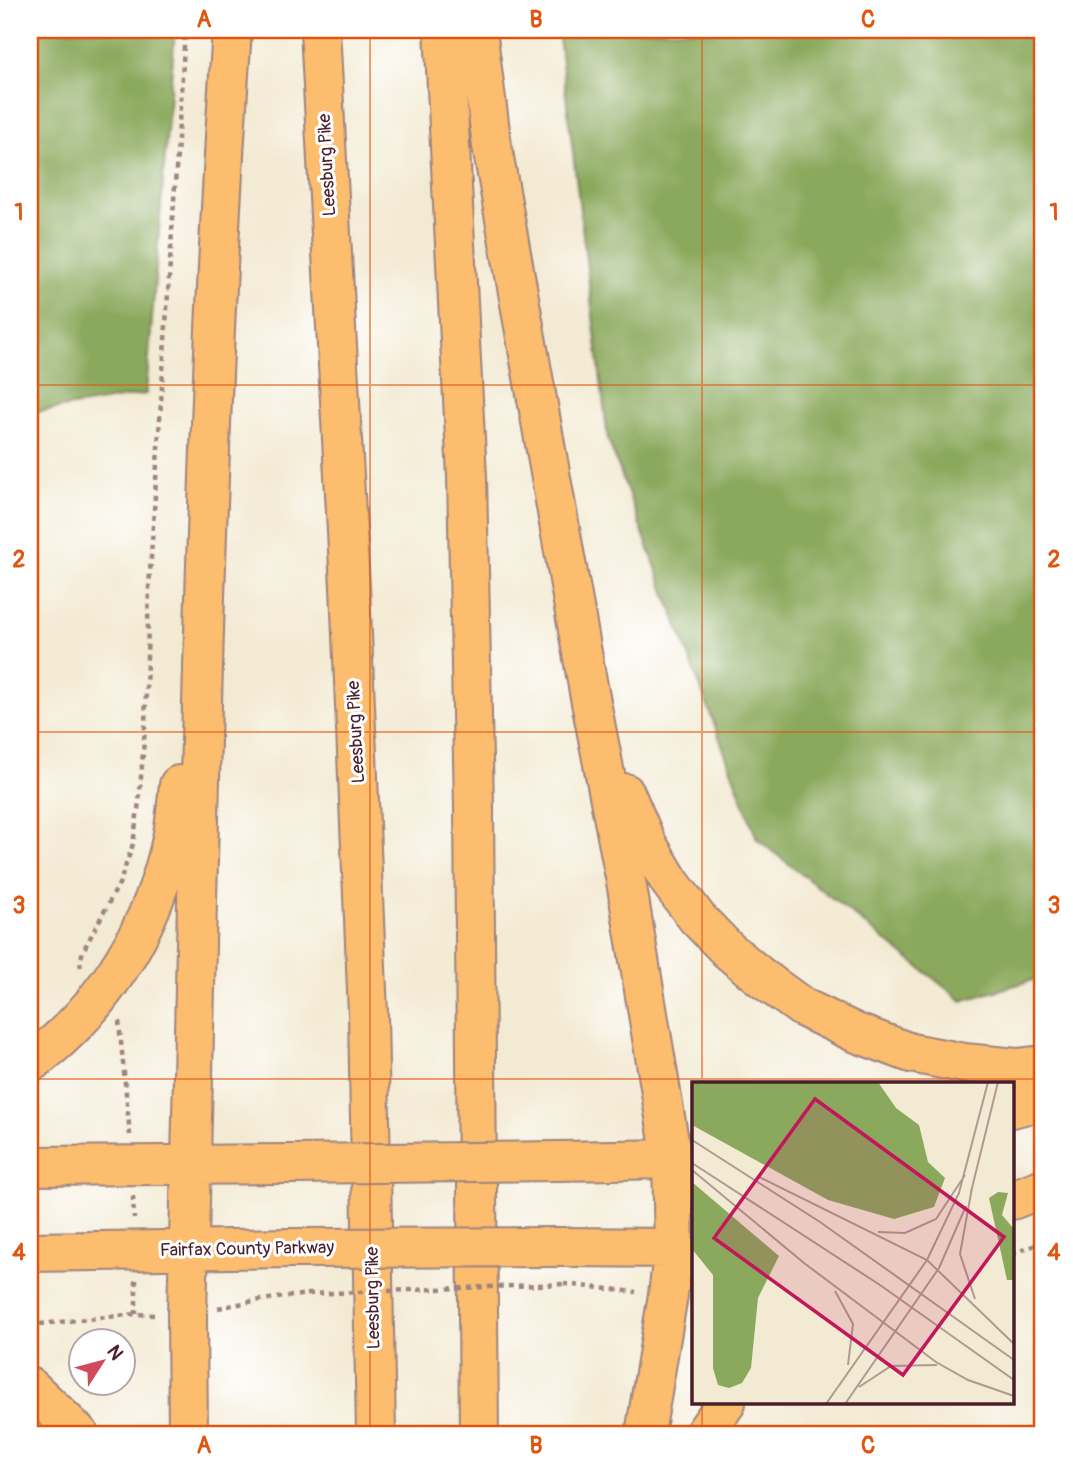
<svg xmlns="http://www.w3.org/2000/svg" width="1073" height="1464" viewBox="0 0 1073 1464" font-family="Pangolin,sans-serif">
  <rect width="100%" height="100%" fill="#fff"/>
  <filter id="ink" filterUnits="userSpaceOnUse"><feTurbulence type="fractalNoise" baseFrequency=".0143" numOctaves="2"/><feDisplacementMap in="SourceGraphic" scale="14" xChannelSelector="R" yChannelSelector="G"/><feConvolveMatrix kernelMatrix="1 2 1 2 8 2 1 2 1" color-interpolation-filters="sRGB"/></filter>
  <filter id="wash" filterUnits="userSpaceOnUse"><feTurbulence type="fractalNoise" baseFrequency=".00686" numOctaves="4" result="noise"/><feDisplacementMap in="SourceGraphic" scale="28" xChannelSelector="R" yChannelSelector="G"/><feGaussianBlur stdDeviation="1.57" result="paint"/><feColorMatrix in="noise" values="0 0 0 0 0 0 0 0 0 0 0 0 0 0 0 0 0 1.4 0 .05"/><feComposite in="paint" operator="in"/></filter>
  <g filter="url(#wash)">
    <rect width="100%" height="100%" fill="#f3ead3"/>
    <path fill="#8aa95c" stroke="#6a6444" stroke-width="2" d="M30 30H175L146 394 30 413Z
      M558 30H1043V977L962 1001 757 839 608 439Z"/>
  </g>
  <g filter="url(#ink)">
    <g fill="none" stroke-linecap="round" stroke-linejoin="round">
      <defs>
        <path id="major" d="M1012 1108 1043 1100"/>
        <path id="highway" d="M320 30 350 587 368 1014 376 1434
          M444 30 467 477 474 807 479 1434
          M477 30 492 146 589 692 627 887 672 1159 674 1248 668 1295 645 1434
          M625 793 646 842 670 882 697 918 728 950 762 978 802 1007 854 1032 911 1053 964 1063 1017 1068 1043 1065
          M30 1063C105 1009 155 924 173 834 176 818 177 801 179 785
          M558 1161 672 1159
          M30 1166 291 1164
          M1012 1200 1043 1188
          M565 1247 674 1248
          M30 1252 291 1248
          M30 1387 79 1434
          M188 1434 187 1315C199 887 202 458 232 30
          M704 1434 726 1403"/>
      </defs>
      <use href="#major" stroke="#9e847f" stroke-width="42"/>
      <use href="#highway" stroke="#9e847f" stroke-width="42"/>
      <path stroke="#9e847f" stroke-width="4.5" stroke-dasharray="5 5" stroke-linecap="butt" d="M81 967 80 962 83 951 120 882 133 844 139 802 145 728 149 588 185 30
        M119 1021 130 1135
        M133 1196 134 1219
        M1012 1254 1043 1242
        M136 1280V1314
        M564 1284 636 1292
        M218 1308 254 1301 308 1294
        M30 1325 136 1314 154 1315"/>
      <use href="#major" stroke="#fcbd6e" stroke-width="38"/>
      <use href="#highway" stroke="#fcbd6e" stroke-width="38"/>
      <defs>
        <path id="highway-bridge" d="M291 1164 558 1161
          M291 1248 565 1247"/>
      </defs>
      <use href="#highway-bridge" stroke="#9e847f" stroke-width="42" stroke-linecap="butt"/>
      <path stroke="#9e847f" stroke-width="4.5" stroke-dasharray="5 5" stroke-linecap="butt" d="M308 1294 564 1284"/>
      <use href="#highway-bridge" stroke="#fcbd6e" stroke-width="38"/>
    </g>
  </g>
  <path fill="none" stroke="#e0560e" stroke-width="2" stroke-opacity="0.55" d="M370 30V1434M702 30V1084M30 385H1043M30 732H1043M30 1079H1043M702 1403V1434"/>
  <g text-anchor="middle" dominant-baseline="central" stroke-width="6" stroke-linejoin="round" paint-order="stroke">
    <g font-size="18" fill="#4a1f2b" stroke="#fff">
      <text transform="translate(327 165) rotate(-93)">Leesburg Pike</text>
      <text transform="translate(356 732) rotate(-93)">Leesburg Pike</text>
      <text transform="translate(247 1249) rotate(-1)">Fairfax County Parkway</text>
      <text transform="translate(373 1298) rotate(-91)">Leesburg Pike</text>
    </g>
  </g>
  <g transform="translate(692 1082)">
    <rect width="322" height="322" fill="#f3ead3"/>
    <path d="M0 0H186L204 26 227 43 236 80 253 96 242 125 202 137 136 118 0 43ZM0 100 87 174 66 216 59 286 50 301 37 306 26 303 21 286V193L0 167ZM306 110 316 111 310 133 322 147V198H315L297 116Z" fill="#8aa95c"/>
    <path fill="none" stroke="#af9990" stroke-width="2" d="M0 58 128 140 322 278M0 81 188 203 322 298M0 88 112 181 244 280 276 298 322 314M67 95 235 178 322 262M280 106 268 172 283 217M279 110 306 0M186 150 213 151 244 137 273 93M235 178 267 111 296 0M247 186 274 124M143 209 161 242 156 283M167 305 199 284 245 283M134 322 235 178M153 322 247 186"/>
    <path fill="#c2185b" fill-opacity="0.15" stroke="#c2185b" stroke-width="3.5" d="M123 17 312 155 211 293 22 156Z"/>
    <rect width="322" height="322" fill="none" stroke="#4a1f2b" stroke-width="3.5"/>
  </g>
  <rect width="1073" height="1464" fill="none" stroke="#fff" stroke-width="77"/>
  <g transform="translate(102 1362) rotate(54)"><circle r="33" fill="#ffffff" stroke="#b7a5aa" stroke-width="2"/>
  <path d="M0-5L12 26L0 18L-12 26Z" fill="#d1495b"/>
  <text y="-10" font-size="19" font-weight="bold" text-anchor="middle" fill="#4a1f2b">N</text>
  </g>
  <rect x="38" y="38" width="996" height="1388" fill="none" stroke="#e0560e" stroke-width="2.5"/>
  <g font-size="23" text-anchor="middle" font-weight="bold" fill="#e0560e">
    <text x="204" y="27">A</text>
    <text x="536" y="27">B</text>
    <text x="868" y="27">C</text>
    <text x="19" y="220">1</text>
    <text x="1054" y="220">1</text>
    <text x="19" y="567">2</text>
    <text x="1054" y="567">2</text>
    <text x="19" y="913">3</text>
    <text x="1054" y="913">3</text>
    <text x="19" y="1260">4</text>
    <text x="1054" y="1260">4</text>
    <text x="204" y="1453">A</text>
    <text x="536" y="1453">B</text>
    <text x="868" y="1453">C</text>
  </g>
</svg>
